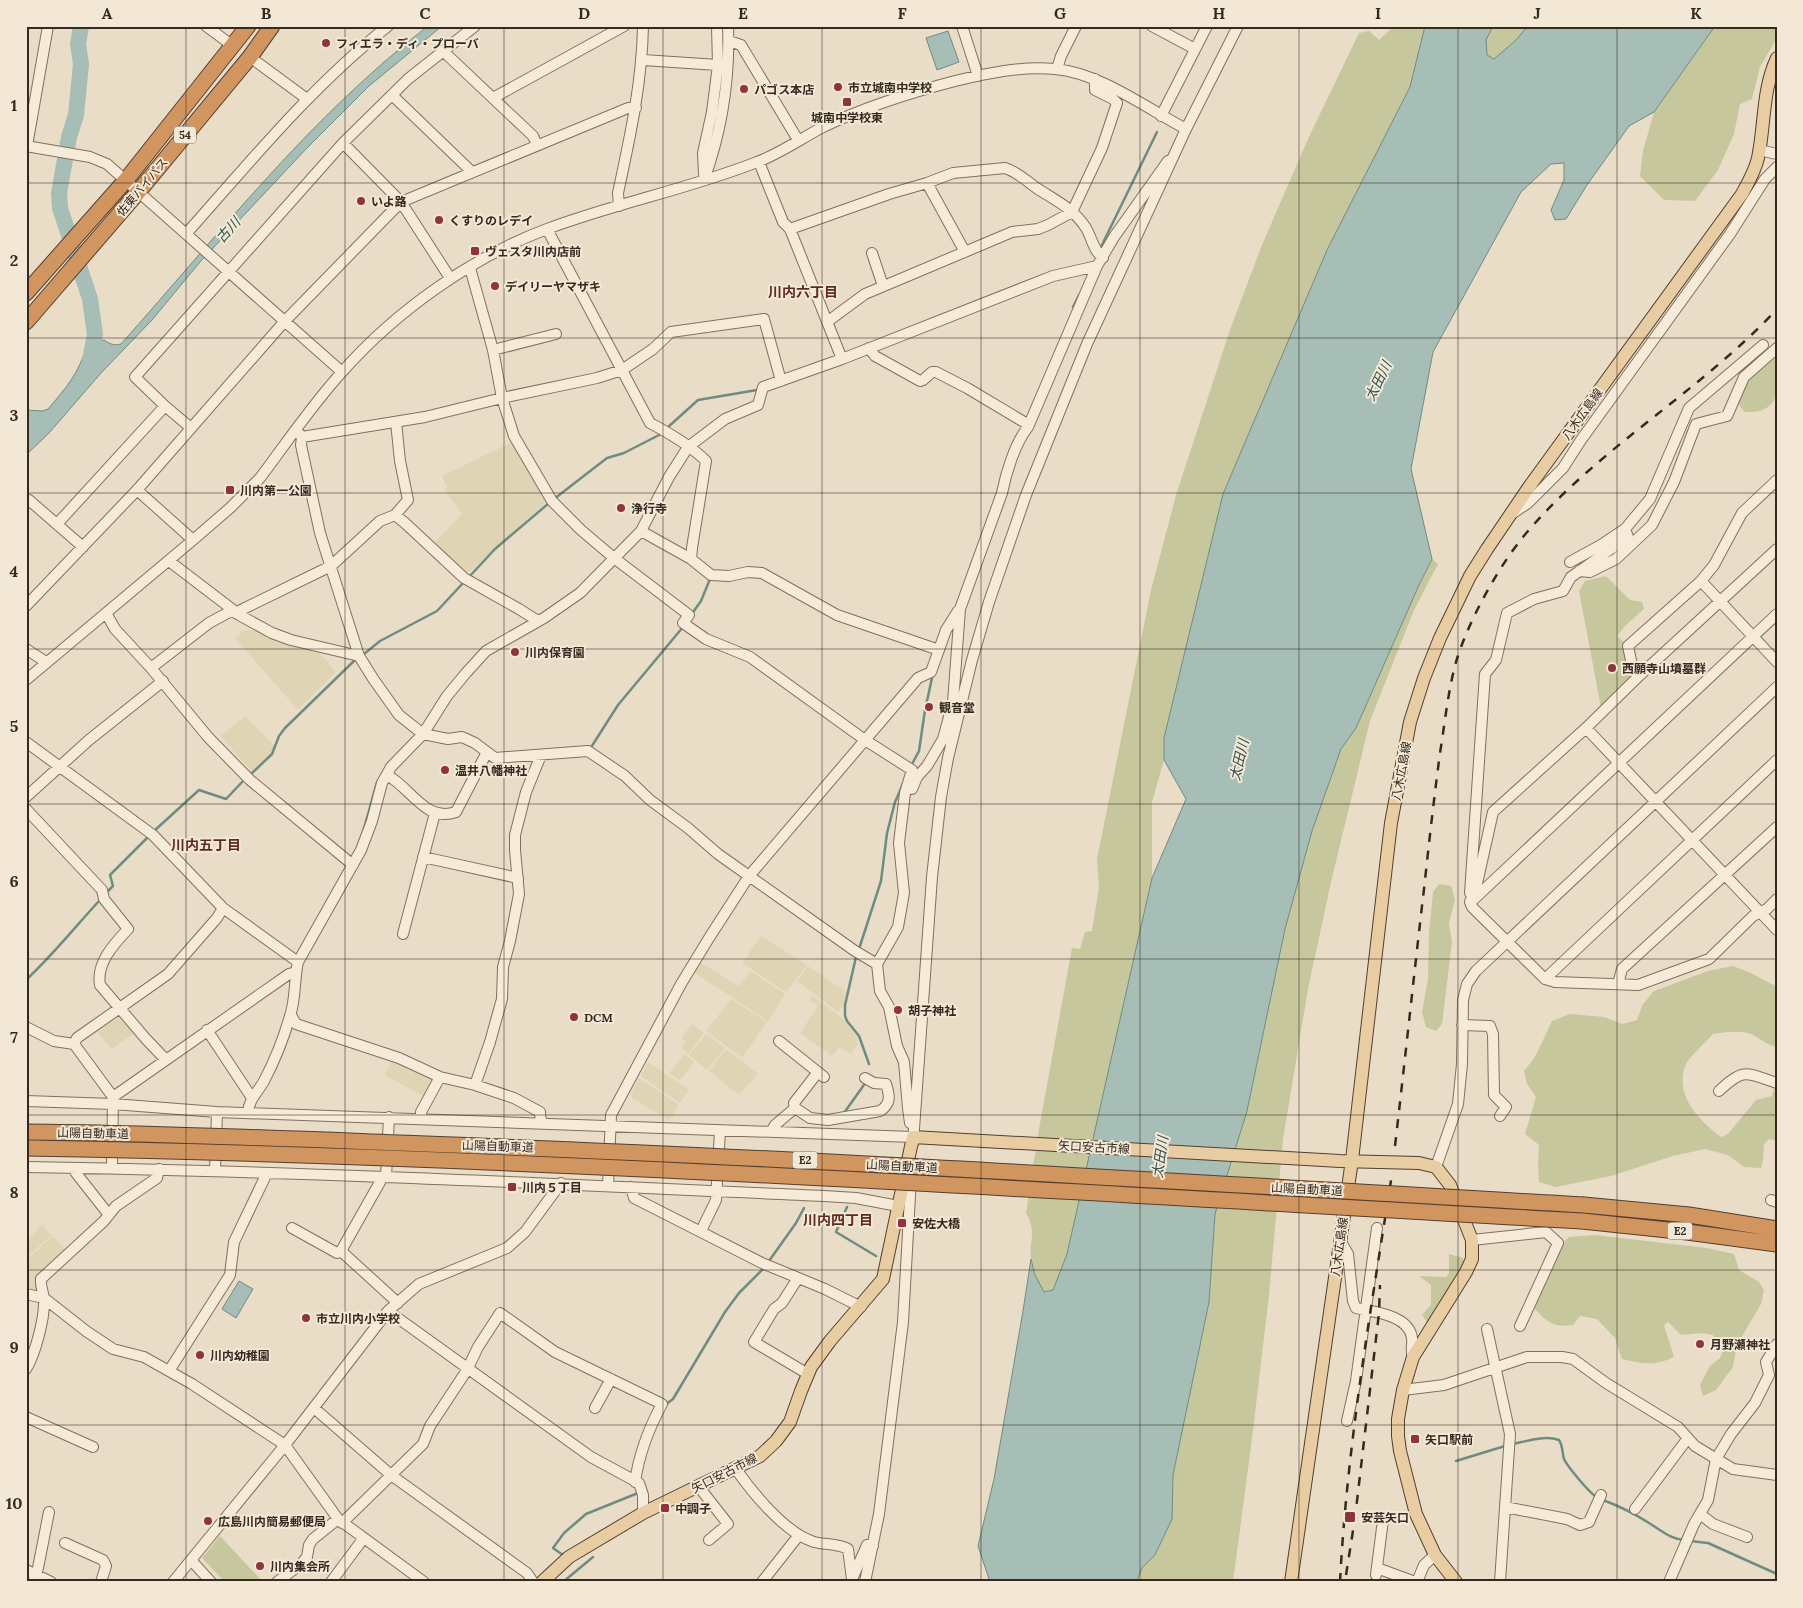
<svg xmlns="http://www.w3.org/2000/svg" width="1803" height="1608" viewBox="0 0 1803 1608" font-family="Lora,'Noto Sans JP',serif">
  <rect width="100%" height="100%" fill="#eaddc7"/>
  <path fill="#dfd5b5" d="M512 442 546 502 468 573 434 543 462 514 445 491 447 487 442 476Z
    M253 630 288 645 317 650 336 672 298 710 235 638 243 631Z
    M245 716 276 747 252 772 220 736Z
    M761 936 807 965 786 992 742 963Z
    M698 961 739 986 750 971 785 994 768 1021 692 971Z
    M808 966 846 992 843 1006 838 1012 797 981Z
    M812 995 842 1018 856 1035 858 1044 851 1054 839 1047 832 1056 800 1033 818 1006 809 1000Z
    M731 999 767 1022 742 1058 706 1031Z
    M119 1011 136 1032 111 1049 95 1028Z
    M692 1024 704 1033 688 1054 681 1048 686 1042 681 1038Z
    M706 1034 725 1048 707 1070 689 1055Z
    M726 1049 758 1074 739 1095 709 1071Z
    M685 1054 694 1062 680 1080 669 1073Z
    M392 1060 435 1079 425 1097 385 1075Z
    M648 1062 689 1090 680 1103 641 1076Z
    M639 1078 679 1105 669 1120 632 1098 631 1094Z
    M42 1225 51 1235 26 1259V1241Z
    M52 1236 67 1251 37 1278 36 1290 34 1292 26 1289V1261Z"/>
  <path fill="#c6c79c" d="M1394 26H1425L1410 87 1327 250 1223 494 1164 738V760L1152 802V878L1144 919 1067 1254 1053 1290 1044 1292C1039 1282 1032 1271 1031 1259 1029 1239 1037 1233 1026 1213L1039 1129 1072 948 1080 949 1085 932 1092 931 1099 887 1097 859 1151 590 1176 495 1231 327 1262 245 1308 139 1359 33 1369 31 1379 40Z
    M1493 26H1528L1514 42 1494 59 1487 55 1486 40Z
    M1715 26H1777V38L1760 67 1752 99 1740 104 1734 134 1718 170 1695 201 1664 200 1640 176 1643 151 1654 112Z
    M1777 354C1777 383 1785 414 1745 412L1738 404 1749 379Z
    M1432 559 1438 564 1414 610 1370 721 1331 882 1308 989 1283 1139 1269 1295 1252 1439 1233 1582H1136L1142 1568 1155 1555 1172 1519 1173 1475 1209 1302 1215 1214 1247 1111 1285 929 1312 831 1341 749 1356 728 1419 585Z
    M1606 576 1630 600 1642 602 1644 609 1625 626 1617 636 1628 646 1640 675 1602 713 1579 591 1585 581Z
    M1439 884 1451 886 1455 900 1449 923 1452 942 1442 1024 1436 1031 1426 1027 1422 1012 1428 979 1429 933 1433 892Z
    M1733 966 1751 973 1777 987V1047C1766 1045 1760 1038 1751 1034 1739 1030 1725 1032 1713 1034 1706 1042 1689 1057 1685 1066 1675 1097 1699 1120 1721 1137L1728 1134 1756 1100 1772 1096 1774 1088 1777 1089V1141L1769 1139 1764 1144 1763 1159 1761 1168 1744 1167 1728 1155 1705 1149 1673 1156 1611 1176 1556 1187 1539 1182 1538 1165 1539 1145 1525 1134 1536 1097 1527 1084 1524 1071 1535 1057 1552 1021 1570 1014 1604 1017 1623 1024 1637 1020 1643 1004 1654 991 1708 971Z
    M1595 1235 1707 1248 1734 1254 1739 1270 1759 1282 1764 1290 1761 1304 1737 1345 1733 1367 1716 1390 1703 1396 1700 1385 1710 1366 1720 1358 1723 1351 1713 1335 1702 1333 1681 1335 1668 1322 1664 1325 1674 1357C1654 1366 1643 1364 1622 1359L1615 1338 1597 1319 1580 1316 1573 1325C1554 1328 1547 1322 1535 1309L1536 1296 1559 1247 1569 1237Z
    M1449 1254 1463 1258V1263L1447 1294 1428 1323 1422 1315 1431 1305V1285L1419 1276 1446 1277 1449 1273Z
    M220 1536 263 1582H225L202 1558Z"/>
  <path fill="#a7beb6" stroke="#6f8c82" d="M428 26H442L369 86 306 149 200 262 152 320 101 373 49 433 26 455V410L43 411 48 409C67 387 78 374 87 346L104 340C110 344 114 346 121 344 219 234 310 117 428 26Z
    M1425 26H1493L1486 40 1487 55 1494 59 1514 42 1528 26H1715L1654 112 1629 126 1587 185 1566 219 1555 220 1551 210 1564 180V163L1551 164 1521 192 1433 352 1411 469 1432 559 1419 585 1356 728 1341 749 1312 831 1285 929 1247 1111 1215 1214 1209 1302 1173 1475 1172 1519 1155 1555 1142 1568 1136 1582H990L978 1546 994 1479 1023 1311 1031 1259 1035 1275 1044 1292 1053 1290 1067 1254 1152 878 1186 799 1164 760V738L1223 494 1327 250 1410 87Z
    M948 31 959 62 937 70 926 38Z
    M239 1281 253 1289 236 1318 222 1309Z"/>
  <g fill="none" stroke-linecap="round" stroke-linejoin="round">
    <path stroke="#6f8c82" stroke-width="2.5" d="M1100 249 1157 132
      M1073 307 1079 295
      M667 428 698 400 757 390
      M554 499 607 458 624 453 661 434
      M468 578 495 549 549 503
      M691 615 701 601 710 579
      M364 654 380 641 437 611 464 582
      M590 749 618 705 683 627
      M911 766 919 751 925 710 932 678
      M249 776 272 754 279 736 285 728 355 660
      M154 831 199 790 226 799 244 780
      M363 832 377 782
      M105 894 113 886 110 875 148 837
      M859 949 881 881 887 833 895 802 903 784
      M856 957 845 1005V1016L847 1021 859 1036 869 1064
      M26 980C53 955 75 927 99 901
      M844 1113 866 1082
      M847 1207 836 1232 876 1256
      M769 1261 796 1223 804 1208
      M665 1405 673 1399 725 1312 739 1293 764 1268
      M1513 1444C1527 1441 1545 1435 1559 1440 1563 1446 1562 1452 1564 1459 1567 1466 1591 1495 1598 1498
      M1456 1461 1505 1446
      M1603 1500C1619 1506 1635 1514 1649 1523 1662 1531 1670 1539 1685 1540
      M1690 1541 1708 1543 1777 1574
      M563 1555 553 1548 564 1533 586 1514 638 1493
      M563 1582 593 1557"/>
    <path stroke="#a7beb6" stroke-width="16" d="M81 26 78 44 81 64 76 115 69 137 59 193 60 208 90 299 95 334 89 365"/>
    <defs>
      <path id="minor" d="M206 26 233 46
        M962 26 978 76
        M1152 26 1195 49
        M729 41 741 45 798 140
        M443 51 533 136 537 145
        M250 57 307 99
        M643 60 718 65
        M1057 69 1061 56 1076 26
        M392 95 472 172
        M493 98 624 26
        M1161 116 1207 26
        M343 143 401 202 450 278
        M26 146 90 157 107 164 342 372
        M27 146 48 26
        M1759 150 1777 154
        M759 162 783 222 790 229 842 359
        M704 174 703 153 712 112 718 65 717 26
        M704 180C722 130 730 79 728 26
        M927 183 965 252
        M619 206 618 193C630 137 642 83 643 26
        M547 229 650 423C669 433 690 445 706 461L692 548 691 559
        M790 229 889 194 927 183 953 173 1005 168C1018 172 1026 181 1038 189 1055 200 1074 209 1086 228 1092 238 1093 250 1103 258
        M186 234C250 162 312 86 388 26
        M872 253 883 286
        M470 268 493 350 502 398 514 436 552 501 581 530 614 558 689 615 683 623 706 639 750 657 865 740 912 770 905 793 899 843 904 893 898 927 877 964 880 991 889 1007 897 1046 904 1062 908 1108 910 1123
        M827 322 865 294 1012 232 1038 229 1048 225 1072 212 1102 148 1117 103 1113 99 1095 90V79
        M869 348 875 356 920 381 923 380 932 372H936L967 388 1029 425
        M493 350 556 334
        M191 428 165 406 135 377 343 143 408 79 475 26
        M296 430 302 437 301 445 320 533 359 656 374 680 399 715 423 734 448 739 462 737 475 743 495 758 588 751 625 776 650 800 688 828 718 854 855 951 877 964
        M302 437 425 417 502 398 597 378 622 370 653 349 671 332 764 319 781 381
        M137 490 193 540
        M26 504 29 500 83 547
        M1513 513 1528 503 1563 468 1581 440 1730 234 1765 179 1777 167
        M395 515 408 500 400 461 396 422
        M57 524 165 406
        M641 531 691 559 711 575 729 576 748 572 762 573 837 615 939 650
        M1777 549 1640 675 1586 728 1493 812 1476 888 1470 902 1472 907 1545 979 1555 982 1638 985 1709 959 1753 916 1767 909 1777 899
        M169 561 241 616 272 633 291 640 359 656
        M1570 562 1601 545 1625 529
        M1579 571 1590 572 1616 559 1652 525 1674 482 1696 424 1727 416 1744 377 1777 348
        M1701 581 1777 662
        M26 606 137 490 284 322 401 202 628 108H636
        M233 610 209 623 151 668 208 737 250 780 353 865
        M106 613 115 629 151 668
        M237 614 241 610 331 566 380 521 395 515 405 523 464 578 519 609 538 621
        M26 649 46 662
        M1640 675 1632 665 1628 646 1701 581 1714 565 1742 513 1777 480
        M26 680 193 540 230 508 260 478C287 442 312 405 342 372 396 311 472 257 547 229 616 203 689 189 757 162 779 154 802 138 823 127 865 107 909 93 955 81 988 73 1021 66 1055 69 1100 73 1146 108 1186 129
        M1586 728 1777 930
        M26 742 153 835 223 908 298 962
        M387 775C411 788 426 823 456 812L487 752
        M912 789 917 777 927 766 943 739 953 702 960 609 1002 493C1006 473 1015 443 1028 427L1097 266 1114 237 1168 161
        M26 797 89 740 163 681
        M26 809 102 890 104 899 128 929C114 944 96 963 100 985L146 1039 166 1060
        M423 857 518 878
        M1470 893 1485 674 1496 660 1507 613 1534 599 1563 591 1571 577 1628 537 1625 529 1650 499 1689 408 1763 345
        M1473 900 1777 614
        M403 934 435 813
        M1545 979 1777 760
        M1618 984 1622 969 1777 827
        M291 1015 296 1024 399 1058 440 1077 475 1085 514 1098 540 1112 541 1123
        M1462 1025 1490 1026 1493 1034 1494 1095 1506 1107 1500 1116
        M26 1027 54 1041 74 1044 113 1097
        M207 1030 252 1098
        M779 1041 824 1077
        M74 1044 77 1038 168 974 217 918 223 908
        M475 1085 490 1042 502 999 503 967 510 941 519 894 515 850V835L526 792 541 755
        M1719 1091C1744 1067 1746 1073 1777 1083
        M26 1101 113 1104 217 1112 913 1137
        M795 1108 794 1103 818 1072
        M248 1112C249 1099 258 1092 264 1081 274 1062 284 1037 290 1016 296 998 294 980 298 962L361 850 372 821 382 783 391 767 423 734 447 696 466 673 486 651 544 618 580 593 641 531 669 477 688 447 725 419 758 405 763 387 842 359 1053 276 1097 266
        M421 1119V1112L440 1077
        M771 1132 775 1125 795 1108 810 1118 828 1120 880 1111C891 1104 890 1096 886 1084L874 1083 865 1078
        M913 1143 932 877 941 797 948 758 972 660 989 602 1026 495 1087 344 1186 129 1238 26
        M26 1167C292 1171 558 1184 824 1196L856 1198 898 1206
        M1436 1167 1458 1104 1462 1064 1463 1000 1467 984 1476 971 1777 687
        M74 1168 76 1173 109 1215
        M112 1168 113 1097 289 974 296 972
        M215 1171 217 1112
        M381 1177 380 1182 341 1251 398 1303
        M386 1177 389 1117
        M608 1186 611 1115 681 984 709 938 749 876 918 678 931 672 946 630 958 611
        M631 1187 634 1198 762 1263 825 1289 861 1307
        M1771 1200 1777 1202
        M292 1228 337 1253 341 1251
        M701 1231 716 1200 720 1131
        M1340 1240 1348 1254 1353 1301 1356 1308C1374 1312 1409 1315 1412 1338 1413 1345 1410 1350 1413 1357
        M1472 1240 1546 1232 1558 1243 1520 1326
        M798 1278 782 1303 774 1309 754 1342 808 1374
        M26 1294 44 1298 86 1331 113 1349 144 1357 192 1384 285 1445 338 1519 424 1582
        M388 1311 591 1457 639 1483 643 1495V1513
        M1487 1329 1510 1434 1500 1582
        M26 1369C35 1355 44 1320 44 1303 45 1295 40 1288 41 1279L104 1221 116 1206 157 1178 159 1169
        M169 1371 230 1275 234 1242 267 1173
        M1403 1390 1444 1385 1527 1357H1562L1573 1359 1606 1383 1678 1427 1695 1446 1733 1469 1777 1475
        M314 1408 391 1475 527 1573 533 1582
        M595 1408 611 1379
        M26 1417 93 1447
        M1347 1421 1356 1381 1377 1228
        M735 1468C752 1492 785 1533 814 1542 826 1545 838 1543 848 1549L852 1579
        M699 1487 728 1524 709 1540
        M1505 1507 1567 1519 1580 1525 1589 1522 1601 1495
        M1635 1509 1688 1438
        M1700 1514 1713 1524 1747 1537
        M342 1523 423 1444 430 1426 467 1370 478 1347 500 1313 555 1352 662 1404C649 1428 639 1454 635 1482
        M65 1543 103 1560 106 1566 101 1582
        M191 1560 211 1582
        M1377 1568 1415 1582
        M26 1570 51 1582
        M1376 1575 1383 1520
        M853 1577 867 1545 873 1546
        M33 1582 38 1568 49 1512
        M173 1582 285 1445 388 1311 419 1284 507 1248 525 1232 561 1183
        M277 1582 301 1564 307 1557 309 1545 313 1539 338 1519
        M331 1582 363 1539
        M762 1582 799 1535
        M865 1582 879 1514 903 1322 911 1178
        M1417 1582 1424 1565 1435 1555
        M1669 1582 1694 1524 1708 1500 1716 1459 1731 1434 1755 1403 1769 1375 1766 1362 1777 1344"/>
      <path id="major" d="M542 1582 569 1557 643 1513 760 1456 776 1441 790 1422 801 1391 811 1367 830 1341 883 1279 913 1137 1340 1161 1419 1163 1436 1167 1450 1185 1472 1240V1259L1466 1272 1413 1357 1403 1390 1398 1419V1436L1400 1451 1416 1514 1435 1555 1456 1582
        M1291 1582 1352 1160 1391 823 1410 722 1424 678 1440 638 1470 576 1487 549 1529 487 1742 194C1748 183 1755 171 1758 158 1765 125 1762 90 1777 58"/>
      <path id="highway" d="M26 293 126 180 248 26
        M26 322 139 191 250 57 272 26
        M1584 1205 1689 1215 1777 1229
        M1582 1221 1687 1232 1777 1244"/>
    </defs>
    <use href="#minor" stroke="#846f5e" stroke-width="12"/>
    <use href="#major" stroke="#523e32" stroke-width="14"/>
    <use href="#highway" stroke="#523e32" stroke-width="17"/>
    <use href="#minor" stroke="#f6ebd9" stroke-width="10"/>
    <use href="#major" stroke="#e9cda2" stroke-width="12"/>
    <use href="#highway" stroke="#d19660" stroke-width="15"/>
    <path stroke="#362920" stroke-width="2.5" stroke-dasharray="9 9" stroke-linecap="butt" d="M1395 1146C1405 1060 1414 974 1424 889 1429 843 1434 798 1440 753 1445 722 1448 691 1456 662 1468 622 1497 569 1523 537 1596 449 1699 393 1777 309
      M1346 1575 1355 1518 1379 1313 1380 1285
      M1340 1582C1347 1445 1371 1309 1392 1174"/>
    <defs>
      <path id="highway-bridge" d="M26 1132C159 1133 293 1139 426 1144 812 1158 1198 1183 1584 1205
        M26 1148C546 1157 1064 1192 1582 1221"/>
    </defs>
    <use href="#highway-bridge" stroke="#523e32" stroke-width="17" stroke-linecap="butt"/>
    <use href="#highway-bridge" stroke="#d19660" stroke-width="15"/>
  </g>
  <path fill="none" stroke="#362920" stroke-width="1" stroke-opacity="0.55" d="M186 26V1582M345 26V1582M504 26V1582M663 26V1582M822 26V1582M981 26V1582M1140 26V1582M1299 26V1582M1458 26V1582M1617 26V1582M26 183H1777M26 338H1777M26 493H1777M26 649H1777M26 804H1777M26 959H1777M26 1115H1777M26 1270H1777M26 1425H1777"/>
  <g fill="#8d343c" stroke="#f2e8d5" stroke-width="2">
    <circle cx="326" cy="43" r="5"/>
    <circle cx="838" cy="87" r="5"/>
    <circle cx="744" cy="89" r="5"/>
    <rect x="842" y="97" width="10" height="10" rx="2.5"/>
    <circle cx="361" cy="201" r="5"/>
    <circle cx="439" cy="220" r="5"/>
    <rect x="470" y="246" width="10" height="10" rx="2.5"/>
    <circle cx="495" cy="286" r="5"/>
    <rect x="225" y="485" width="10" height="10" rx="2.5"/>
    <circle cx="621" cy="508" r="5"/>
    <circle cx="515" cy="652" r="5"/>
    <circle cx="1612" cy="668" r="5"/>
    <circle cx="929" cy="707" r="5"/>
    <circle cx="445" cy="770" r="5"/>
    <circle cx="898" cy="1010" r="5"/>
    <circle cx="574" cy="1017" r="5"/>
    <rect x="507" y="1182" width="10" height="10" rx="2.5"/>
    <rect x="897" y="1218" width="10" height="10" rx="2.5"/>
    <circle cx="306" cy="1318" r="5"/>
    <circle cx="1700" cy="1344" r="5"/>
    <circle cx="200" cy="1355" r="5"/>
    <rect x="1410" y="1434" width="10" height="10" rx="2.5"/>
    <rect x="660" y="1503" width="10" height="10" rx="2.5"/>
    <rect x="1344" y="1511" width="12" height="12" rx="2.5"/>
    <circle cx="208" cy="1521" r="5"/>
    <circle cx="260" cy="1566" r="5"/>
  </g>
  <g text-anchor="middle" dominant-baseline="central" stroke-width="4" stroke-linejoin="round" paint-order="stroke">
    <g fill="#f2e8d5" stroke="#6e6256" stroke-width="1">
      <rect x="174" y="126.5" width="22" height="17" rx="4"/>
      <rect x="792.5" y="1151.5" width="25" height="17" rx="4"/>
      <rect x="1667.5" y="1222.5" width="25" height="17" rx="4"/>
    </g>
    <g font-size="11" font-weight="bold" fill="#362920">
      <text x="185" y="135">54</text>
      <text x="805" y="1160">E2</text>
      <text x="1680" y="1231">E2</text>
    </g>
    <g font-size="12" font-weight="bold" fill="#362920" stroke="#f2e8d5" text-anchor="start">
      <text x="336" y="43">フィエラ・ディ・プローバ</text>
      <text x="848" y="87">市立城南中学校</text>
      <text x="754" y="89">パゴス本店</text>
      <text x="847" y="117" text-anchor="middle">城南中学校東</text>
      <text x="371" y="201">いよ路</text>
      <text x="449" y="220">くすりのレデイ</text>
      <text x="485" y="251">ヴェスタ川内店前</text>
      <text x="505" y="286">デイリーヤマザキ</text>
      <text x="240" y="490">川内第一公園</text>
      <text x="631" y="508">浄行寺</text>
      <text x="525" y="652">川内保育園</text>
      <text x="1622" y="668">西願寺山墳墓群</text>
      <text x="939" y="707">観音堂</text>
      <text x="455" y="770">温井八幡神社</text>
      <text x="908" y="1010">胡子神社</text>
      <text x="584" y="1017">DCM</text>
      <text x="522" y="1187">川内５丁目</text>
      <text x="912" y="1223">安佐大橋</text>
      <text x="316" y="1318">市立川内小学校</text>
      <text x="1710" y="1344">月野瀬神社</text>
      <text x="210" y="1355">川内幼稚園</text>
      <text x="1425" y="1439">矢口駅前</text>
      <text x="675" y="1508">中調子</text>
      <text x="1361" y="1517">安芸矢口</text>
      <text x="218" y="1521">広島川内簡易郵便局</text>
      <text x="270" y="1566">川内集会所</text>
    </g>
    <g font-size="12" fill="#362920" stroke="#f2e8d5">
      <text transform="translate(142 187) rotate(-50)">佐東バイパス</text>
      <text transform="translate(1582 414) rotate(-54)">八木広島線</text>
      <text transform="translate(1401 771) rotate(-79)">八木広島線</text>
      <text transform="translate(93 1133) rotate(1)">山陽自動車道</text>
      <text transform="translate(498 1146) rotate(2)">山陽自動車道</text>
      <text transform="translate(1094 1147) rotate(3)">矢口安古市線</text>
      <text transform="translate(902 1166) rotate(3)">山陽自動車道</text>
      <text transform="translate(1307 1189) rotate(3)">山陽自動車道</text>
      <text transform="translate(1339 1247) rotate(-82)">八木広島線</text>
      <text transform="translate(724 1473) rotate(-27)">矢口安古市線</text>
    </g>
    <g font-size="14" font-style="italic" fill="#31544f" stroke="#f2e8d5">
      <text transform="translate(228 230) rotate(-48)">古川</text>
      <text transform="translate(1378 381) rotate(-64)">太田川</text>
      <text transform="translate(1239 760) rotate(-77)">太田川</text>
      <text transform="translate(1160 1157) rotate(-82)">太田川</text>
    </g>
    <g font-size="14" font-weight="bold" fill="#5e2b24" stroke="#f2e8d5">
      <text x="803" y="292">川内六丁目</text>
      <text x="206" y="845">川内五丁目</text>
      <text x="838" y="1220">川内四丁目</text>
    </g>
  </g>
  <rect width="1803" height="1608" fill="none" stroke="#f2e8d5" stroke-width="55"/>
  <rect x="28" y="28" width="1748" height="1552" fill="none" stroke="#362920" stroke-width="2"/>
  <g font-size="16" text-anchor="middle" font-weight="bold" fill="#362920">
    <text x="107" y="19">A</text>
    <text x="266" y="19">B</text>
    <text x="425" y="19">C</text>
    <text x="584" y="19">D</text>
    <text x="743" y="19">E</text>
    <text x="902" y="19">F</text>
    <text x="1060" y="19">G</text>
    <text x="1219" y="19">H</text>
    <text x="1378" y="19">I</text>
    <text x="1537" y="19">J</text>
    <text x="1696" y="19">K</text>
    <text x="14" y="111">1</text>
    <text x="14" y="266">2</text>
    <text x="14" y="421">3</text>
    <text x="14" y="577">4</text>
    <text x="14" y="732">5</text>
    <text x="14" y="887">6</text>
    <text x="14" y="1043">7</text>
    <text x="14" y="1198">8</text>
    <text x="14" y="1353">9</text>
    <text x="14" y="1509">10</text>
  </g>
</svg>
